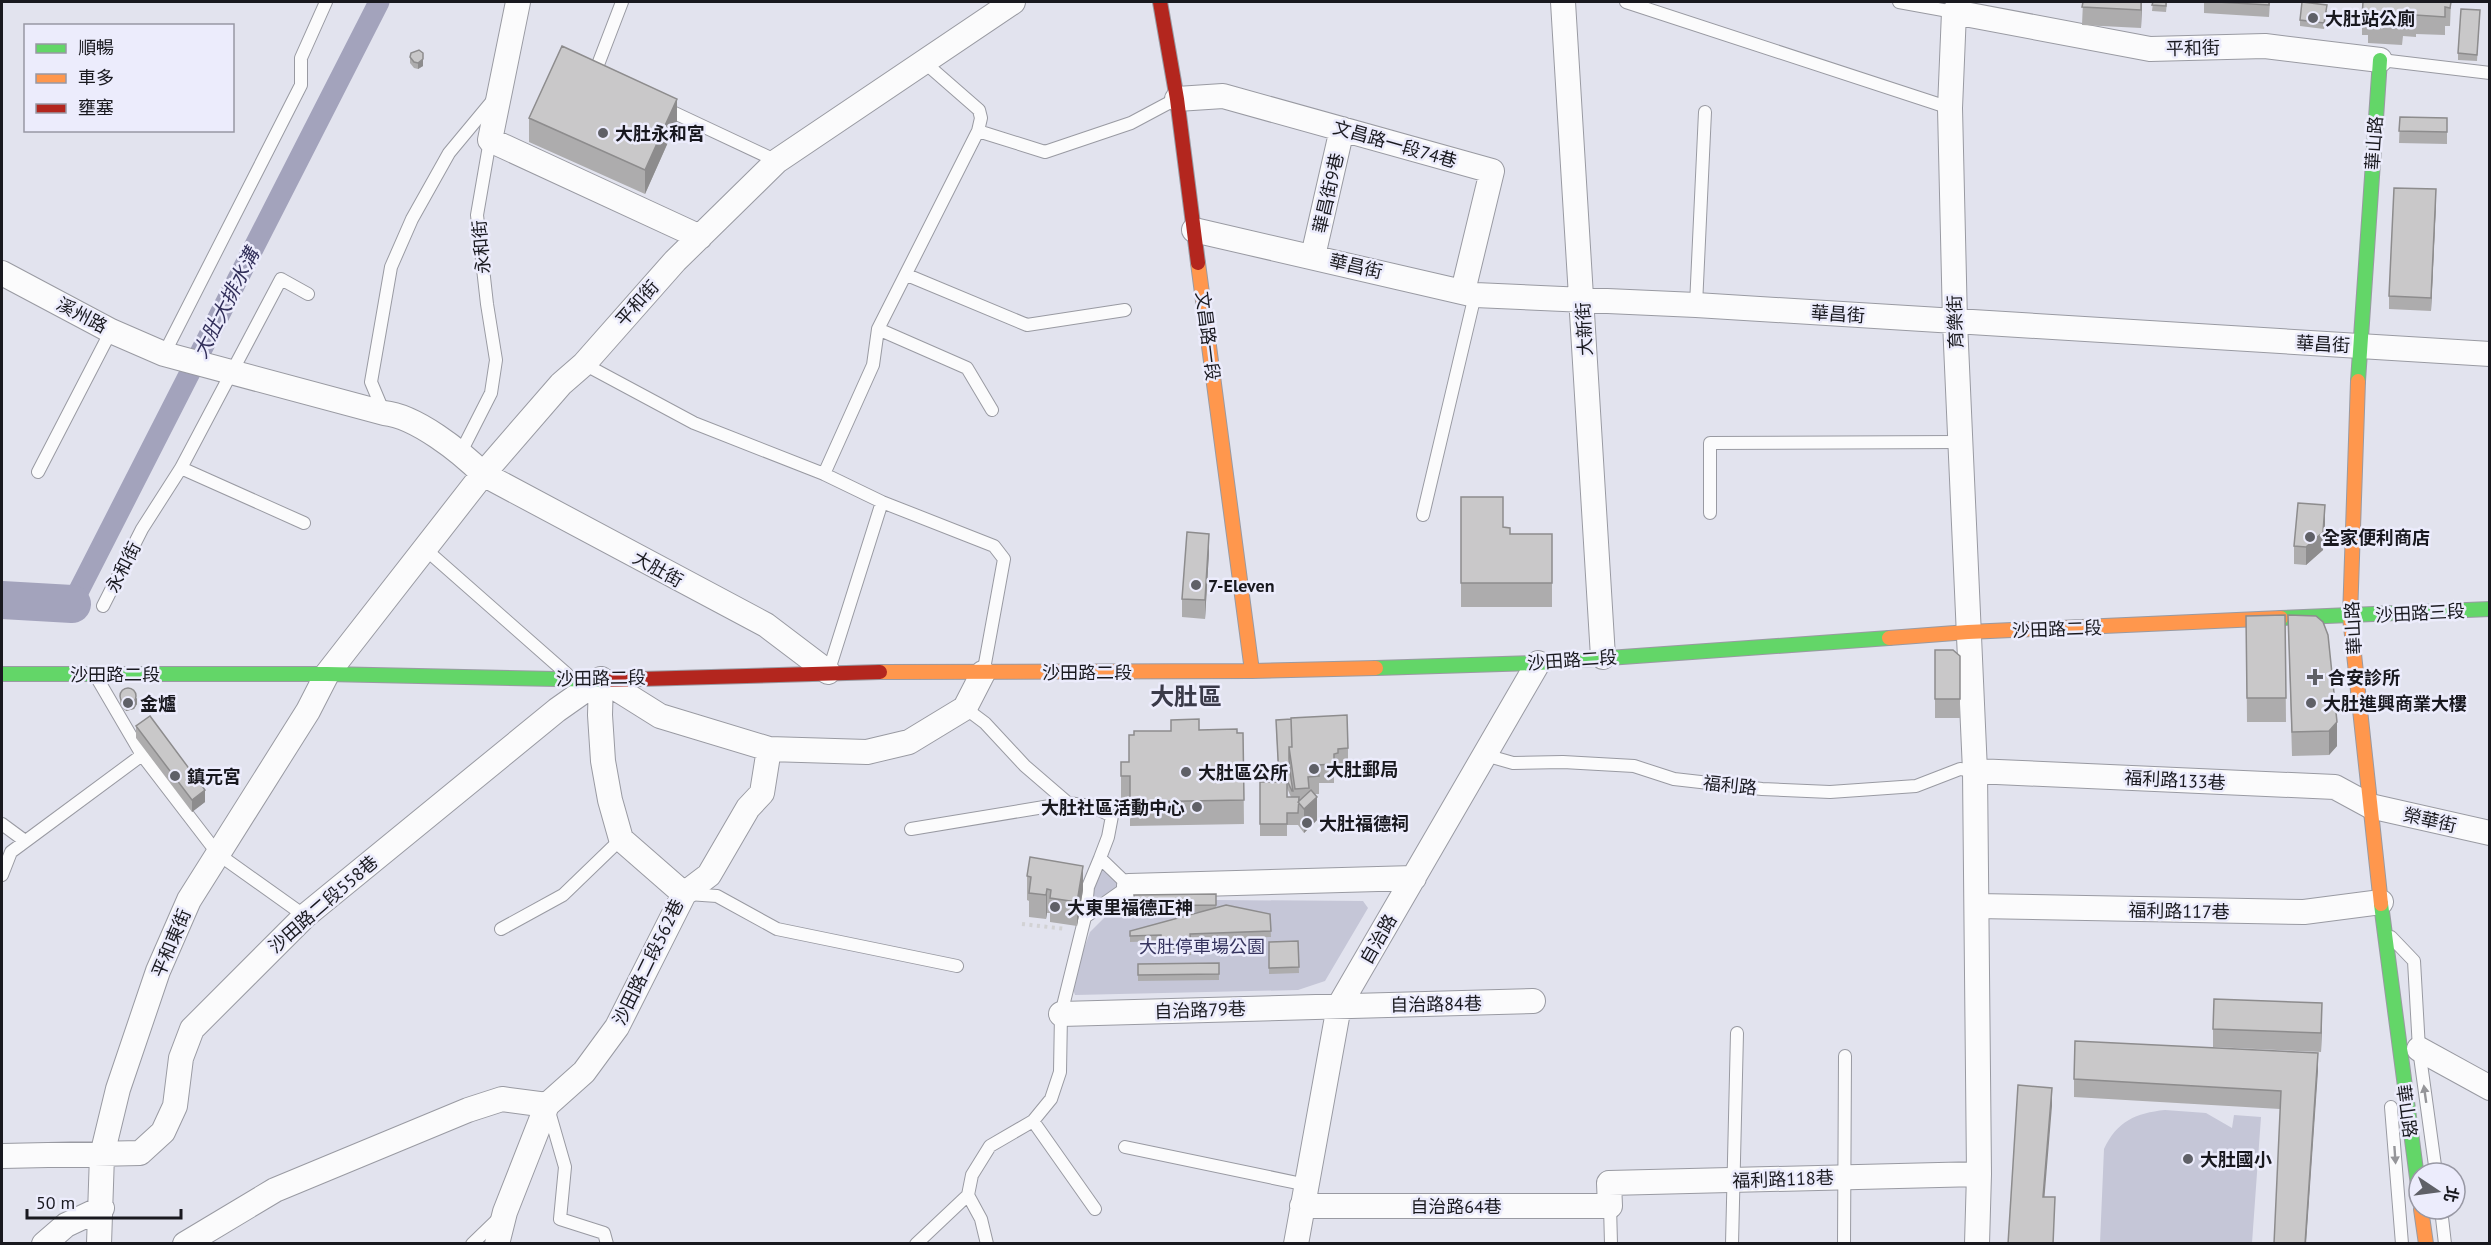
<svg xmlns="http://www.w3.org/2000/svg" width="2491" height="1245" viewBox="0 0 2491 1245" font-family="'PT Sans','Noto Sans TC',sans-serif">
  <rect width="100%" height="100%" fill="#e2e3ee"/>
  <path fill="#c5c6d7" d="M1105 869 1119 886 1097 903 1091 895 1097 876Z
    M1216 900 1363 901 1368 908 1325 981 1298 990 1075 995 1071 984 1090 932 1113 909 1134 902Z
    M2165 1110 2206 1113 2232 1128 2234 1115 2261 1117 2252 1243H2100L2104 1149C2117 1121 2136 1113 2165 1110Z"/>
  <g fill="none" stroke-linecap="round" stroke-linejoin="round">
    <path stroke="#a3a3bc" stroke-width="21" d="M72 604 379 2"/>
    <path stroke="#a3a3bc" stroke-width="38" d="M2 600 72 604"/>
    <defs>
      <path id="lane" d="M1626 2 1950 108
        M1899 2 1954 12
        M2381 60 2490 73
        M597 76 594 75 622 2
        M664 108 777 161
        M978 131 1045 152 1131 123 1176 99
        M907 275 1027 325 1125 310
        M1696 305 1705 112
        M878 329 967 368 992 410
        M164 354 301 85V58L326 2
        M584 364 694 423 824 474 882 502 994 546 1004 559 984 669
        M384 413 371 382 391 267 412 219 449 153 493 100
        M461 452 491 393 496 360 487 304 477 215 490 140
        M181 468 304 523
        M38 472 111 331
        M824 474 873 365 878 329 978 131 981 118 979 110 924 62
        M1710 513V443L1960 442
        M1423 515 1475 295
        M424 548 567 674
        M103 606 142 529 181 468 281 279 308 294
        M829 670 882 502
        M97 678 142 755 218 854 305 916
        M1485 755 1513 763 1563 762 1634 766 1674 779 1762 789 1830 792 1916 786 1960 769 1975 771
        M2 824 25 841
        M911 829 1068 803
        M2 875 11 852 142 755
        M688 894 717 896 777 929 957 966
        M1085 917 1088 887 1100 858
        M501 929 563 895 621 839
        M2391 937 2414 961 2419 1049 2436 1173
        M2391 1107 2402 1244
        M548 1108 565 1167 560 1219 604 1233 607 1244
        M1033 1121 1095 1209
        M1125 1147 1307 1185
        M968 1195 981 1219 987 1244
        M1610 1206 1611 1244
        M2441 1209 2445 1244
        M472 1244 501 1216
        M916 1244 968 1195 972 1175 990 1146 1033 1121 1051 1099 1060 1072 1061 1014 1085 917 1129 886 1100 858 1108 837 1112 816 1091 806 1068 803 1025 766 985 723 965 708
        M1732 1244 1737 1033
        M1844 1244 1845 1056"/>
      <path id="street" d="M518 2 490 140 700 237
        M1563 2 1603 657
        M1177 99 1223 96 1492 171 1463 291
        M1194 230 1475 295 1696 305 2490 354
        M1313 256 1342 129
        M2 273 111 331 164 354 384 413C416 416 461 452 483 474L766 625 828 672
        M601 679 660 716 769 749 867 752 909 742 965 708 983 673
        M601 679 600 715 603 761 610 800 621 839 684 894
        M1975 771 2335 787 2370 806 2490 833
        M1129 886 1414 878
        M1977 906 2304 912 2381 902
        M1061 1014 1533 1001
        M2419 1049 2490 1088
        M2 1156 140 1153 163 1132 175 1106 181 1058 192 1029 305 916 557 710 601 679
        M1302 1206H1610L1609 1183 1979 1174
        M44 1244 66 1225 102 1208
        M99 1244 102 1155 118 1089 158 971 189 900 308 711 327 674 483 474 561 384 584 364 675 261 777 161 1013 2
        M185 1244 275 1190 468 1110 502 1099 547 1105
        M497 1244 505 1212 547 1105 584 1072 617 1027 684 894 709 875 748 808 762 793 769 749
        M1296 1244 1339 1006 1538 663
        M1977 1244 1979 1174 1975 771 1955 322 1950 108 1954 12 2150 49 2265 46 2380 60"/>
      <path id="fast" d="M2358 381 2380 60
        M2281 618 2490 609
        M1376 668 1538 663 1889 638
        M2 674H327L606 680
        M2381 904 2419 1193"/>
      <path id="slow" d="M1198 263 1252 671
        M2358 381 2350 617 2381 904
        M1889 638 1968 632 2281 618
        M880 672 1252 671 1376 668
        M2421 1209 2426 1244"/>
      <path id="jam" d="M1160 2 1177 99 1198 263
        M606 680 880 672"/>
    </defs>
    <use href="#lane" stroke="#999aa2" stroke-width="14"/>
    <use href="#street" stroke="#999aa2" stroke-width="26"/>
    <use href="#fast" stroke="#999aa2" stroke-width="16"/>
    <use href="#slow" stroke="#999aa2" stroke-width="16"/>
    <use href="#jam" stroke="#999aa2" stroke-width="16"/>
    <path stroke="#d2d2d4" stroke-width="4" stroke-dasharray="3 4.5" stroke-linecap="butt" d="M1022 924 1066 929"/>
    <use href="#lane" stroke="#fbfbfc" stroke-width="12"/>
    <use href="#street" stroke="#fbfbfc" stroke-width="24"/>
    <use href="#fast" stroke="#63d668" stroke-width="14"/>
    <use href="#slow" stroke="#ff974d" stroke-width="14"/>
    <use href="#jam" stroke="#b3261e" stroke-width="14"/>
  </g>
  <path fill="#adacad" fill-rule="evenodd" d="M2083 2H2142L2141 28 2082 25Z
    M2153 2H2167L2166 12 2152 11Z
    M2204 2H2270L2269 17 2204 13Z
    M2451 2 2450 26H2445V35L2416 34V37L2403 36 2402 45 2368 43V35H2362V17Z
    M2480 10 2477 61 2458 60V53Z
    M2327 11 2324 29 2300 26V20Z
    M410 57 423 66 418 69 414 68 410 63Z
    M2400 117 2447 118V144L2399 143Z
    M529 118 677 122 645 194 529 142Z
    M2436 202 2431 311 2389 309V296Z
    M1461 497 1510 534H1552V607H1461Z
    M2325 523 2323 550 2306 565 2294 564V546Z
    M1209 552 1205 619 1182 617V599Z
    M2285 615 2286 722H2247L2246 616Z
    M2288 615 2337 746 2329 755 2292 756Z
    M1935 650 1960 656V718H1935Z
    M120 696 137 704 134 709 126 711 121 707 120 702Z
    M136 726 205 802 192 812 136 738Z
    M1276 727 1348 748V766L1338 767V772H1334V783H1319V794H1315L1317 820 1304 833 1298 825H1287V836H1260V782H1279ZM1287 788 1291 797H1287Z
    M1199 730 1243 733 1244 824 1130 826V800H1121V762H1129L1134 735Z
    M1027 876 1083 890 1077 926 1050 922V913H1047L1046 919 1029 917V901L1027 900Z
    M1216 894V908L1270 914 1271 937 1190 940 1191 955 1161 956V941L1130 942V931L1201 912 1135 913 1134 895Z
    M1298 941 1299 973 1269 974V942Z
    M1219 963V980L1138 981V964Z
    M2322 1022 2321 1052 2213 1047V1029Z
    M2318 1071 2280 1109 2074 1097V1079Z"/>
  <path fill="#8d8c8d" d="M2141 2H2142L2141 28Z
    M423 59V66L418 69V63Z
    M677 99V122L645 194V170Z
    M2436 189V202L2431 311V298Z
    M2325 505V523L2323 550 2306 565V547Z
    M1209 534V552L1205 619V600Z
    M137 698V704L134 709 126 711V704Z
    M2337 722V746L2329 755V731Z
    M205 790V802L192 812V800Z
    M1317 797V820L1304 833V809Z
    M1083 866V890L1077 926V902Z
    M1047 889V913L1046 919V895Z
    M2322 1003V1022L2321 1052V1033Z
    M2318 1053V1071L2306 1244H2305Z
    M2052 1088V1106L2043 1215V1197Z"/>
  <path fill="#c9c8c9" stroke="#8d8c8d" stroke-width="1.5" d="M2083 2H2141V10L2082 7Z
    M2153 2H2166V6L2152 5Z
    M2217 2H2269V5Z
    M2302 2 2327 5 2324 23 2300 20Z
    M2363 2H2451L2450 8 2445 7V17L2416 15V19L2403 18 2402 27 2368 25 2369 17H2362Z
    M2461 9 2480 10 2477 55 2458 53Z
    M562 46 677 99 645 170 529 118Z
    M419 50 423 53V59L418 63 414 62 410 57 411 53Z
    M2400 117 2447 118V132L2399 131Z
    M2394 188 2436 189 2431 298 2389 296Z
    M1461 497H1503V527L1510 528V534H1552V583H1461Z
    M2298 503 2325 505 2323 532 2306 547 2294 546Z
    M1187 532 1209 534 1205 600 1182 599Z
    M2285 615 2286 698H2247L2246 616Z
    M2288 615 2316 616 2323 622 2328 635 2337 722 2329 731 2292 732Z
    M1935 650H1953L1960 656V699H1935Z
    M120 696a8 8 0 1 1 16 0a8 8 0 1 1-16 0Z
    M1347 715 1348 748 1338 749V753L1334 754V764L1318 765 1319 776 1308 777 1309 788 1295 789 1289 747H1292L1291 718Z
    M150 716 205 790 192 800 136 726Z
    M1199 719V730L1237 729V733H1243L1244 800 1130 802V776H1121V762H1129V735H1134V731H1171V720Z
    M1291 719 1292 747H1289V759L1291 779 1293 791H1292L1286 778H1279L1276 720Z
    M1260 782H1287V797H1299L1298 813H1287V824H1260Z
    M1311 790 1317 797 1304 809 1298 802Z
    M1030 857 1083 866 1077 902 1050 898 1051 890 1047 889 1046 895 1029 893 1031 877 1027 876Z
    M1216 894V905L1135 906 1134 895Z
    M1226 905 1270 914 1271 931 1190 934 1191 948 1161 950V935L1130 936V931Z
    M1298 941 1299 967 1269 968V942Z
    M1219 963V974L1138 975V964Z
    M2214 999 2322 1003 2321 1033 2213 1029Z
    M2075 1041 2318 1053 2305 1244H2274L2281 1091 2074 1079Z
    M2018 1085 2052 1088 2043 1197H2055L2053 1244H2008Z"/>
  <defs><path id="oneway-solid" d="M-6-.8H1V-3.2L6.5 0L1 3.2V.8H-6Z" transform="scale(1.5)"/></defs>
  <g fill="#959599">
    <use href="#oneway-solid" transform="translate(2425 1094) rotate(-98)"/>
    <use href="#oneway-solid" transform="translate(2395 1155) rotate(86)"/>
  </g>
  <g fill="#5f6067" stroke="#ececfc" stroke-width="2">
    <circle cx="2313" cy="18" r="6"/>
    <circle cx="603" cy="133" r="6"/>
    <circle cx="2310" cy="537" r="6"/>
    <circle cx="1196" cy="585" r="6"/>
    <path d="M2312 668h6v6h6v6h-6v6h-6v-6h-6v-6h6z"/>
    <circle cx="128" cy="703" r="6"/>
    <circle cx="2311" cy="703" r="6"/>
    <circle cx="1314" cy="769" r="6"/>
    <circle cx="1186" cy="772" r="6"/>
    <circle cx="175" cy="776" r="6"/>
    <circle cx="1197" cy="807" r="6"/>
    <circle cx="1307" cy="823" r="6"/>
    <circle cx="1055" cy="907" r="6"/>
    <circle cx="2188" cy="1159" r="6"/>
  </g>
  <g text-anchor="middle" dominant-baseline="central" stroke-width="5" stroke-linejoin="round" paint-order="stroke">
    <g font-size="18" font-weight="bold" fill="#19191f" stroke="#ececfc" text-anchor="start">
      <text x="2325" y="18">大肚站公廁</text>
      <text x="615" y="133">大肚永和宮</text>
      <text x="2322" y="537">全家便利商店</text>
      <text x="1208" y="585">7-Eleven</text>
      <text x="2328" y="677">合安診所</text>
      <text x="140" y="703">金爐</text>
      <text x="2323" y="703">大肚進興商業大樓</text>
      <text x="1326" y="769">大肚郵局</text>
      <text x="1198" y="772">大肚區公所</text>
      <text x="187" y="776">鎮元宮</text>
      <text x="1185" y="807" text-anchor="end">大肚社區活動中心</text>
      <text x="1319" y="823">大肚福德祠</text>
      <text x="1067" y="907">大東里福德正神</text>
      <text x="2200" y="1159">大肚國小</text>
    </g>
    <g font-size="18" fill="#19191f" stroke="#ececfc">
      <text transform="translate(2193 48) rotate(-1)">平和街</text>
      <text transform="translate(2374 143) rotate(-86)">華山路</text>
      <text transform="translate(1395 144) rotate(16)">文昌路一段74巷</text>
      <text transform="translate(1328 193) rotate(-77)">華昌街9巷</text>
      <text transform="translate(481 247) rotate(-95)">永和街</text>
      <text transform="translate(1356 266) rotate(13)">華昌街</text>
      <text transform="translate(637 303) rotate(-48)">平和街</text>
      <text transform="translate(1838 314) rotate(4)">華昌街</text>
      <text transform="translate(82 315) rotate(28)">溪州路</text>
      <text transform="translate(1955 322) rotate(-92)">育樂街</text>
      <text transform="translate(1584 329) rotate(-93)">大新街</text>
      <text transform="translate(1208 336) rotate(83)">文昌路一段</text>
      <text transform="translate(2323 344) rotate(3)">華昌街</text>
      <text transform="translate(123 567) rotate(-63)">永和街</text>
      <text transform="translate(658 569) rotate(29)">大肚街</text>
      <text transform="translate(2420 613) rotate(-3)">沙田路三段</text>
      <text transform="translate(2353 628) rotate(-93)">華山路</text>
      <text transform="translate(2057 629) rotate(-2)">沙田路二段</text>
      <text transform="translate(1572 660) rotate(-4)">沙田路二段</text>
      <text x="1087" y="672">沙田路二段</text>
      <text x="115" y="674">沙田路二段</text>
      <text transform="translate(601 678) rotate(-1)">沙田路二段</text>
      <text transform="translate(2175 780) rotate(3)">福利路133巷</text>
      <text transform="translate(1730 785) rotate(6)">福利路</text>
      <text transform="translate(2430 820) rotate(13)">榮華街</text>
      <text transform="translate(323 904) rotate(-41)">沙田路二段558巷</text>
      <text transform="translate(2179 911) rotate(1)">福利路117巷</text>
      <text transform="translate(1378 939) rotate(-60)">自治路</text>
      <text transform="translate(171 943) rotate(-67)">平和東街</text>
      <text transform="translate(648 962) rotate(-64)">沙田路二段562巷</text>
      <text transform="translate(1436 1004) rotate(-1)">自治路84巷</text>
      <text transform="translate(1200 1010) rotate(-2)">自治路79巷</text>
      <text transform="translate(2407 1111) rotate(82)">華山路</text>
      <text transform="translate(1783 1179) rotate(-2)">福利路118巷</text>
      <text x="1456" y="1206">自治路64巷</text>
    </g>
    <g font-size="18" fill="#36345f" stroke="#ececfc">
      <text x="1202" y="946">大肚停車場公園</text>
    </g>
    <g font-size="20" font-style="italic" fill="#322f5a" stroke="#ececfc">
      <text transform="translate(226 303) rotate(-63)">大肚大排水溝</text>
    </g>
    <g font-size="24" font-weight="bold" fill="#3a3a49" stroke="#ececfc">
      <text x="1186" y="696">大肚區</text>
    </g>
  </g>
  <rect width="2491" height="1245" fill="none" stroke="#19191f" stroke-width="6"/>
  <rect x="24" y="24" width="210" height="108" fill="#ececfc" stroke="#9898a4" stroke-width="1.5"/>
  <rect x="36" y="44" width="30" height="9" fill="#63d668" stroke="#9898a4" stroke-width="1.5"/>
  <text x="78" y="54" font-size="18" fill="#19191f">順暢</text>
  <rect x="36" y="74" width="30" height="9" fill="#ff974d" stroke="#9898a4" stroke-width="1.5"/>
  <text x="78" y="84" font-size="18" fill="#19191f">車多</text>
  <rect x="36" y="104" width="30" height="9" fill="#b3261e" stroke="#9898a4" stroke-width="1.5"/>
  <text x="78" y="114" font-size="18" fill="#19191f">壅塞</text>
  <g transform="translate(2437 1191) rotate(103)"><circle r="28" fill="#ececfc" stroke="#9898a4" stroke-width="1.5"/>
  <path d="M0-4.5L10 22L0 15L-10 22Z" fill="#5f6067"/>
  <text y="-9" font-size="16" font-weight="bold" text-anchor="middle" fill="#19191f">北</text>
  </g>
  <path d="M27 1209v9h154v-9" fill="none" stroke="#19191f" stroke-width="3"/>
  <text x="36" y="1209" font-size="18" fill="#19191f" stroke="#ececfc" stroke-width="4.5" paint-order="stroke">50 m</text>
</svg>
